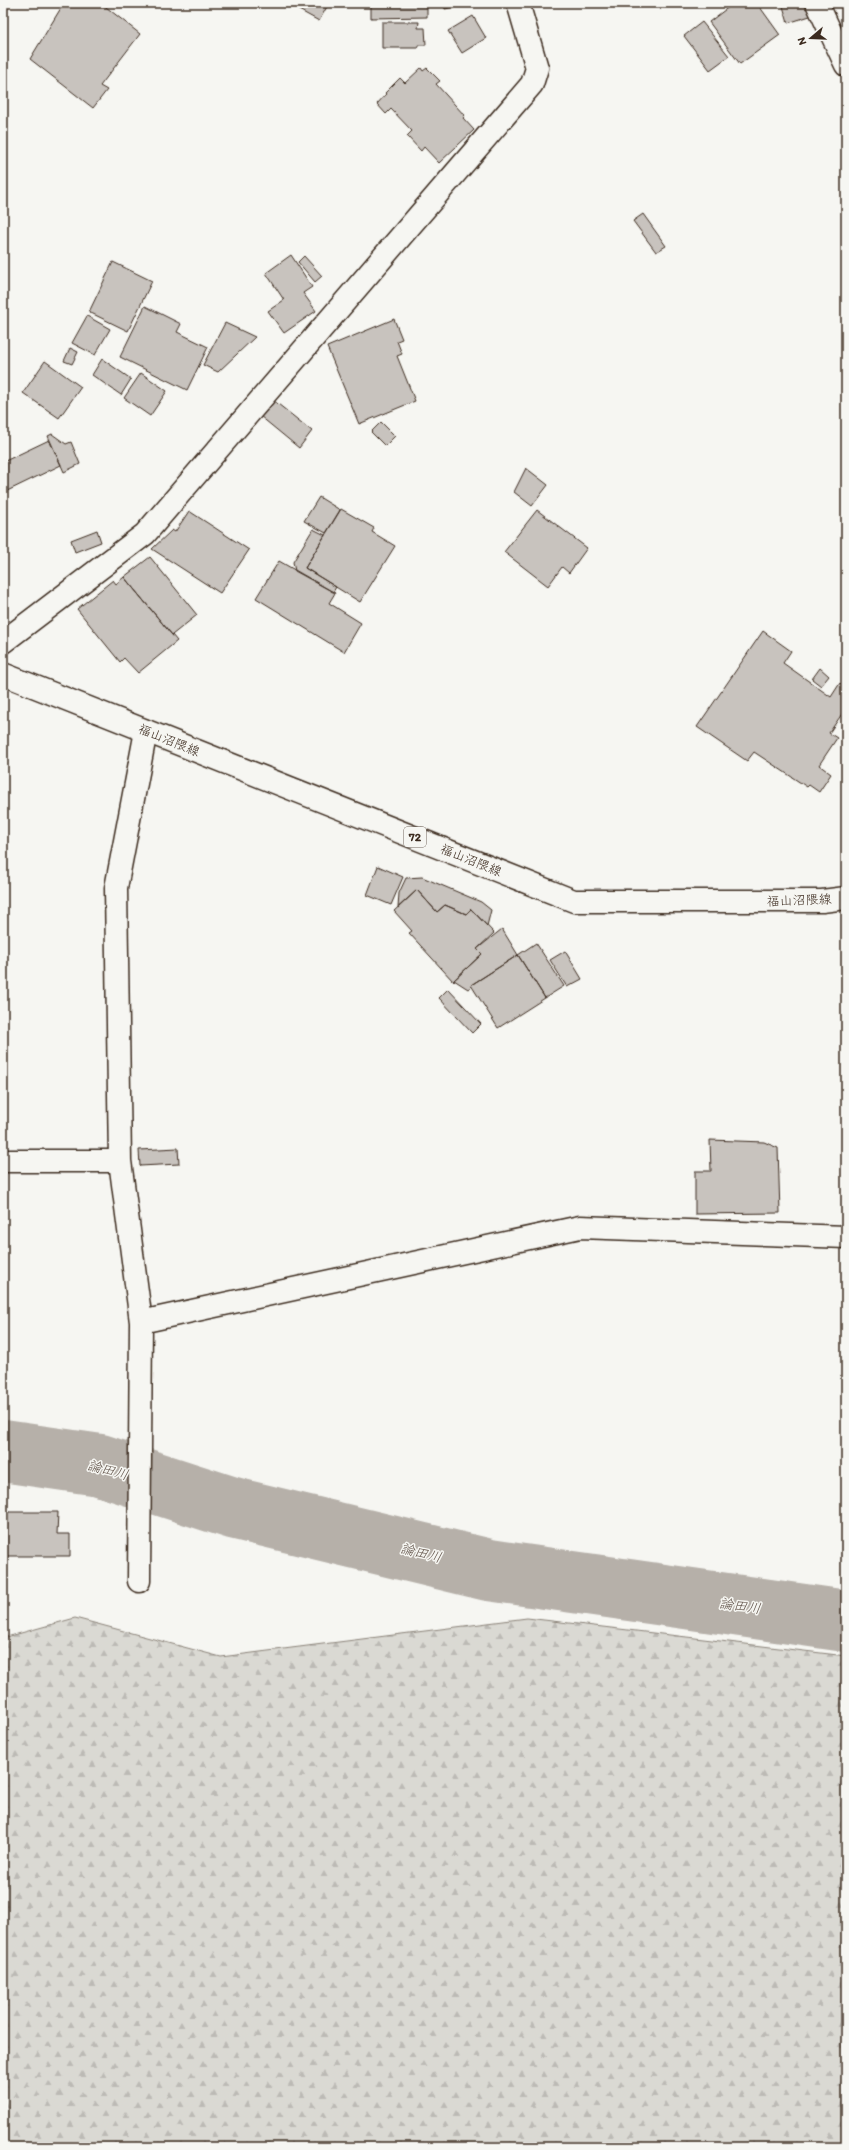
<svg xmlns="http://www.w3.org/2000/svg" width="849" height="2150" viewBox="0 0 849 2150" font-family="Itim,'Klee One',sans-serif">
  <defs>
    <pattern id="forest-firs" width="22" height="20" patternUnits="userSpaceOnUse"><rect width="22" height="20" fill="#dad9d3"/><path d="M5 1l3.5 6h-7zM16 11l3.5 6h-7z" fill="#bcbab5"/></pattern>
  </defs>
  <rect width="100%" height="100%" fill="#f6f6f2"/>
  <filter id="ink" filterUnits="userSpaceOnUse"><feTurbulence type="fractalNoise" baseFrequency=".025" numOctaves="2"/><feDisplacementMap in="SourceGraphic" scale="8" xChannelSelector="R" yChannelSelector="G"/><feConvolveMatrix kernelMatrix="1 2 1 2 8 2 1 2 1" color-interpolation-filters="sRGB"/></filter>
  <g filter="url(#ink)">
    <path fill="url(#forest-firs)" stroke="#8a8278" d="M75 1618 221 1657 527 1618 846 1656V2147H3V1638Z"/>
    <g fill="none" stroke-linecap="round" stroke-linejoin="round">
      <path stroke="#b6b0a9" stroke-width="62" d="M3 1451 100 1465 233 1508 489 1570 846 1621"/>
    </g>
    <path fill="#c8c3be" stroke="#3b2a1e" d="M64 3H101L140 34 100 86 107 90 93 108 30 59Z
      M286 3H329L319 21Z
      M371 3H427V17L371 18Z
      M444 3H472L445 9Z
      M734 3H757L780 35 740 64 709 22Z
      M782 3H810L813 15 788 23Z
      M473 16 486 38 462 53 448 31Z
      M382 22H419L418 28H425L426 45H418V48H382Z
      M702 22 729 56 710 70 684 36Z
      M421 68 423 71 427 68 440 81 436 84 465 116 463 118 474 130 439 163 424 147 421 151 407 136 412 131 391 109 386 114 377 104 386 94 385 93 400 78 405 83Z
      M643 214 666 246 656 252 633 221Z
      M291 255 312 287 303 293 316 311 284 333 268 311 284 300 266 273Z
      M304 256 322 276 315 282 298 262Z
      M113 262 152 281 128 331 89 312Z
      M145 306 181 324 177 332 208 347 187 390 120 357Z
      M87 316 110 329 95 355 72 343Z
      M394 319 402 339 397 341 402 354 397 356 415 401 359 424 327 347Z
      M225 323 255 337 218 372 203 365Z
      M70 348 78 352 72 364 64 361Z
      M102 359 131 379 121 395 92 375Z
      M45 361 81 387 59 418 23 393Z
      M141 373 167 391 150 416 124 398Z
      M273 400 312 431 299 448 260 416Z
      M381 422 395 436 385 446 371 432Z
      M52 434 66 444 71 442 80 464 64 472 48 436Z
      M49 440 61 465 3 493V462Z
      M526 468 548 485 532 506 514 492Z
      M319 497 340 510 326 533 304 521Z
      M341 509 374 528 372 532 395 546 360 602 305 568Z
      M537 510 587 548 569 573 562 567 548 586 504 552Z
      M189 511 249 550 220 593 152 549 172 530 175 532Z
      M313 529 325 535 305 568 336 587 333 592 295 571 293 562Z
      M97 530 101 542 75 552 71 540Z
      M150 557 197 615 172 635 124 577Z
      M279 561 335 593 329 603 361 623 344 652 256 598Z
      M124 577 177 641 138 673 124 658 120 662 77 609 113 580 116 584Z
      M763 631 791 651 783 663 831 697 840 683 846 688V699L843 704 846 706V708L829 733 837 738 819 765 831 774 819 792 809 785 807 787 754 752 747 761 697 727Z
      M820 668 829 676 821 686 812 679Z
      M378 866 403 877 391 905 367 895Z
      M422 877 481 902 491 910 487 926 471 909 466 914 445 905 437 912 417 890 398 908 399 893 406 878Z
      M417 890 437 912 445 905 466 914 471 909 494 933 477 949 482 954 453 981 409 933 412 931 394 911Z
      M502 929 518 955 471 985 472 986 468 989 454 980 482 954 477 949Z
      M536 943 564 986 545 998 518 955Z
      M565 951 582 979 567 987 550 960Z
      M518 955 545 998 498 1028 471 985Z
      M448 989 481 1024 472 1033 439 998Z
      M710 1140 764 1142 778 1148 780 1213 695 1214V1171H711Z
      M178 1148 179 1164 140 1166 139 1150Z
      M3 1512H58L57 1534H70V1556H3Z"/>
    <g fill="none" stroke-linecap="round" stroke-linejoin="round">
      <defs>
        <path id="minor" d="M817 3 846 65
          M3 642 145 534 532 84 537 68 518 3
          M3 1161H120
          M141 1322 580 1227 846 1237
          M139 1581 141 1322 120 1161 116 888 146 731"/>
        <path id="major" d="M3 674 574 901H822L846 898"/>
      </defs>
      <use href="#minor" stroke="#3b2a1e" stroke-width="25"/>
      <use href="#major" stroke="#3b2a1e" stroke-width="25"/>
      <use href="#minor" stroke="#f6f6f2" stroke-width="22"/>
      <use href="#major" stroke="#f6f6f2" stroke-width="22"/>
    </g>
  </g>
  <g text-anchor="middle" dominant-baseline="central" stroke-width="3" stroke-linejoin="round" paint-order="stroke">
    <rect fill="#f6f6f2" stroke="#73675e" stroke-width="1" x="404" y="827" width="22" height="20" rx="3"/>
    <g font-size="12" font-weight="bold" fill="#3b2a1e">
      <text x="415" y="837">72</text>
    </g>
    <g font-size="13" fill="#3b2a1e" stroke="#f6f6f2">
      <text transform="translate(169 740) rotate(22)">福山沼隈線</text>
      <text transform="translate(471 860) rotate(22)">福山沼隈線</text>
      <text transform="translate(799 900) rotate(-2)">福山沼隈線</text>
    </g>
    <g font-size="14" font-style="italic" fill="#605248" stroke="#f6f6f2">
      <text transform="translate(108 1470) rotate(15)">論田川</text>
      <text transform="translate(421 1553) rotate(14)">論田川</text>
      <text transform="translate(740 1606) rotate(8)">論田川</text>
    </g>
  </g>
  <rect width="849" height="2150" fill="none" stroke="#f6f6f2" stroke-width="16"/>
  <rect x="8" y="8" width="833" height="2134" fill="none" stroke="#3b2a1e" stroke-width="1.5" filter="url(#ink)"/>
  <g transform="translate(811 38) rotate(251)" stroke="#f6f6f2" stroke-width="3" paint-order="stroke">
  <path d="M0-3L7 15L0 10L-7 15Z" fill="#3b2a1e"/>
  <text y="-6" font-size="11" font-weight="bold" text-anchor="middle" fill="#3b2a1e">N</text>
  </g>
</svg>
